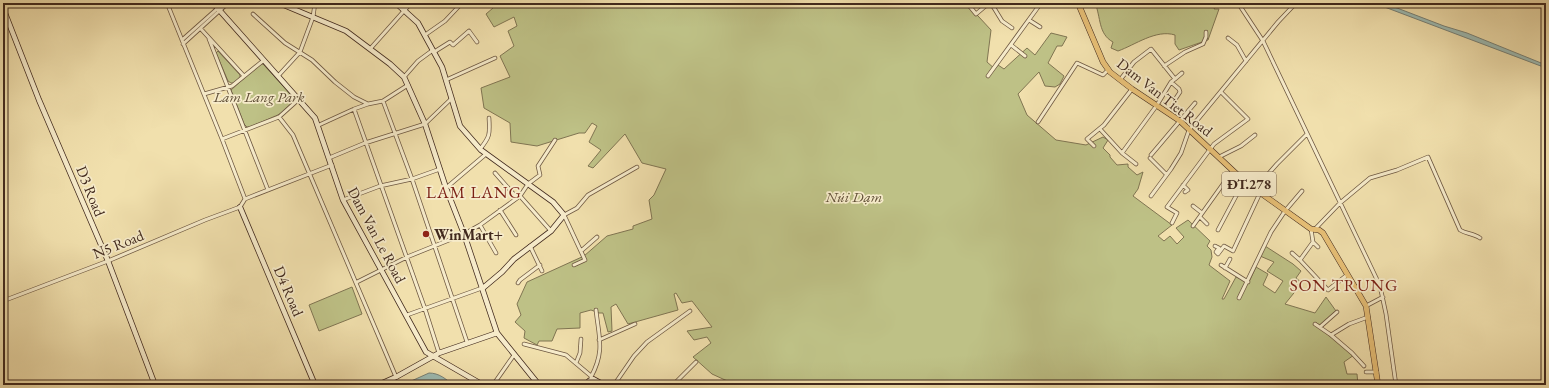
<svg xmlns="http://www.w3.org/2000/svg" width="1549" height="388" viewBox="0 0 1549 388" font-family="'EB Garamond',serif">
  <rect width="100%" height="100%" fill="#f1e0ad"/>
  <filter id="stains"><feTurbulence type="fractalNoise" baseFrequency=".005" numOctaves="4"/><feColorMatrix values="0 0 0 0 .2 0 0 0 0 .09 0 0 0 0 .02 0 0 0 .5 -.17"/></filter>
  <radialGradient id="worn" r=".72"><stop offset=".6" stop-color="#630" stop-opacity="0"/><stop offset="1" stop-color="#630" stop-opacity=".3"/></radialGradient>
  <path fill="#bec186" stroke="#807552" d="M490 3H966L991 30 987 62 995 69 998 65 1004 69 1027 48 1035 55 1051 33 1067 37 1062 46H1057L1048 63 1064 76 1060 84 1055 87 1045 86 1039 72 1018 94 1027 115 1056 140 1086 145 1103 137 1108 140 1103 148 1110 155V157L1117 165 1128 164V167L1137 175 1143 172 1138 189 1133 196 1172 225 1158 236 1164 241 1170 236 1177 244 1184 237 1176 228 1188 220 1210 241 1207 246 1211 250 1212 257 1209 265 1230 281 1222 299H1224L1236 277 1249 282 1256 267 1268 274 1263 285 1275 293 1283 281 1267 271 1274 262 1260 256 1265 246 1293 264 1301 271 1296 278 1302 283 1285 304 1315 313 1326 297 1336 311 1320 325 1315 322 1314 324 1354 355 1344 362 1347 374H1357L1358 385H736L712 374 693 357 711 343 707 337 694 340 687 331 712 327 692 301 682 303 676 293 674 294 678 310 628 324 616 304 611 307 612 331 608 332 603 313H599L591 310 580 313V328L557 329 552 341H539L537 345 524 338 525 331 515 322 521 315 517 304 527 282 584 256 607 236 633 229V226L652 219 649 200 654 195 666 169 642 163 625 134 593 168 588 166 601 150 589 142 597 126 592 123 585 133H579L537 146 511 142 510 123 484 108 481 88 510 77 500 56 514 46 508 31 517 26 514 17 494 27 486 14 493 8Z
    M1095 3H1217L1214 9H1219L1208 40 1179 50 1175 44V35C1156 29 1135 45 1118 51L1111 48 1113 42C1098 34 1101 17 1095 3Z
    M218 51 240 75C240 79 235 83 231 83L228 81 216 53Z
    M263 64 293 97 294 101 280 114 250 127H247L244 124 231 90 259 65Z
    M352 287 362 314 319 331 309 305Z"/>
  <path fill="#9dbbb3" stroke="#788177" d="M1374 3H1384L1444 26 1467 33 1546 65V68Z
    M429 373C439 373 446 379 453 385H407L409 382Z"/>
  <g fill="none" stroke-linecap="round" stroke-linejoin="round">
    <defs>
      <path id="street" d="M167 3 222 139 245 199
        M425 3 427 4
        M967 3 976 14 989 3
        M991 3 1002 21 1012 28
        M1238 3 1263 41 1380 286 1386 314 1396 385
        M253 14 285 43 312 60 335 82 354 97 368 104
        M1029 20 1040 27
        M201 29 244 76
        M425 35 445 21 462 3
        M1228 38 1237 45 1246 61
        M209 39 268 190
        M182 40 218 8
        M183 44 228 3
        M1011 45 1025 56
        M370 49 411 3
        M434 52 450 42 453 45 469 31 477 42
        M1164 66 1185 52 1203 44 1206 37V32
        M278 76 300 52 313 17 315 3
        M988 76 1041 3
        M404 77 418 61 433 50
        M1175 79 1182 73
        M446 80 495 58
        M1120 80 1134 62 1151 49 1175 79 1171 82 1157 105 1122 153
        M1171 82 1179 89 1180 92 1176 98
        M204 94 232 86 264 60
        M383 101 412 179 467 342
        M354 109 425 309 439 353
        M279 117 293 135 396 377
        M1038 122 1077 63 1103 75 1108 70
        M319 125 354 109 368 104 383 101 408 85
        M1100 129 1122 153 1136 164
        M222 139 279 117 299 99
        M1094 146 1087 139 1104 125 1132 89
        M480 149C490 137 490 134 489 118
        M1151 155 1195 103
        M1219 157 1241 146 1255 135
        M329 158 365 143 425 124 451 99
        M1150 158 1166 174
        M495 173 517 198
        M1183 185 1188 190 1185 192
        M446 188 486 154
        M1255 189 1277 164 1307 134
        M520 196 551 231
        M1151 196 1171 169 1181 153 1189 130 1278 22 1296 3
        M343 200 380 186 412 179 440 169
        M1193 206 1202 213
        M500 210 516 235
        M1200 217 1207 224
        M1172 223 1177 213 1167 207 1214 144 1248 119 1221 92
        M480 225 496 253
        M1193 226 1233 170
        M1311 229 1313 242 1300 260 1328 290 1347 275
        M1315 229 1340 203 1370 178 1397 170 1428 157 1460 230C1466 234 1473 233 1480 238
        M1218 230 1244 181
        M1313 242 1318 247
        M530 246 542 271
        M1215 246 1219 248 1216 252 1218 254 1224 246 1233 251 1260 193
        M581 251 597 237
        M1292 253 1300 260
        M574 265 585 260 564 215 577 208 588 195 637 167
        M1221 265 1248 282
        M1225 268 1230 259
        M357 282 407 257 464 234 480 225 520 196 528 184 540 175 538 166 555 140
        M518 283 520 280 540 265
        M1239 298 1271 232 1285 211 1302 191
        M3 301 108 261 205 220 240 207 245 199 332 165
        M1366 306 1383 297
        M407 315 482 288
        M1315 324 1331 335
        M1320 327 1337 312
        M599 340 635 324
        M524 344 566 355 591 376
        M576 363 580 353 581 339
        M1364 366 1352 353 1331 335 1349 324 1368 317
        M1366 372H1377
        M591 377C605 351 599 338 596 310
        M493 385 514 355
        M614 385 634 356 647 342 690 311
        M673 385 696 362"/>
      <path id="secondary" d="M213 3 315 118 343 200 426 352 483 385
        M279 3 346 31 390 64 404 77 425 124 446 188 464 234 497 333 539 385
        M396 3 418 23 442 67 460 126 481 150 553 202 564 215 551 231 514 259 502 272 483 288
        M3 8 39 100 108 261 155 385
        M240 207 315 385
        M378 385 396 377 439 353 497 333
        M585 385 589 381 593 379 604 385"/>
      <path id="primary" d="M1078 3 1103 62 1110 72 1132 89 1180 121 1244 181 1311 229 1319 230 1323 233 1366 306 1378 385"/>
    </defs>
    <use href="#street" stroke="#6d5741" stroke-width="4.5"/>
    <use href="#secondary" stroke="#41291d" stroke-width="6"/>
    <use href="#primary" stroke="#41291d" stroke-width="6"/>
    <use href="#street" stroke="#f6ebca" stroke-width="3"/>
    <use href="#secondary" stroke="#f6ebca" stroke-width="4.5"/>
    <use href="#primary" stroke="#e8c076" stroke-width="5"/>
  </g>
  <circle fill="#8f2418" stroke="#f6ebca" stroke-width="1.5" cx="426" cy="234" r="4"/>
  <g text-anchor="middle" dominant-baseline="central" stroke-width="3.5" stroke-linejoin="round" paint-order="stroke">
    <rect fill="#f6ebca" stroke="#776351" stroke-width="1" x="1222" y="172" width="54" height="24" rx="3"/>
    <g font-size="14" font-weight="bold" fill="#41291d">
      <text x="1249" y="184">ĐT.278</text>
    </g>
    <g font-size="15" font-style="italic" fill="#604f37" stroke="#f6ebca">
      <text x="259" y="96">Lam Lang Park</text>
      <text x="854" y="196">Núi Dạm</text>
    </g>
    <g font-size="15" fill="#41291d" stroke="#f6ebca">
      <text transform="translate(1165 97) rotate(38)">Dam Van Tiet Road</text>
      <text transform="translate(91 191) rotate(68)">D3 Road</text>
      <text transform="translate(377 235) rotate(62)">Dam Van Le Road</text>
      <text transform="translate(118 244) rotate(-22)">N5 Road</text>
      <text transform="translate(289 291) rotate(67)">D4 Road</text>
    </g>
    <g font-size="15" font-weight="bold" fill="#41291d" stroke="#f6ebca" text-anchor="start">
      <text x="434" y="234">WinMart+</text>
    </g>
    <g font-size="17" letter-spacing="1" fill="#7a1f14" stroke="#f6ebca">
      <text x="474" y="192">LAM LANG</text>
      <text x="1344" y="285">SON TRUNG</text>
    </g>
  </g>
  <rect width="1549" height="388" fill="none" stroke="#f1e0ad" stroke-width="16"/>
  <rect x="4" y="4" width="1541" height="380" fill="none" stroke="#41291d" stroke-width="2"/>
  <rect x="8" y="8" width="1533" height="372" fill="none" stroke="#41291d"/>
  <rect width="100%" height="100%" filter="url(#stains)"/>
  <rect width="100%" height="100%" fill="url(#worn)"/>
</svg>
